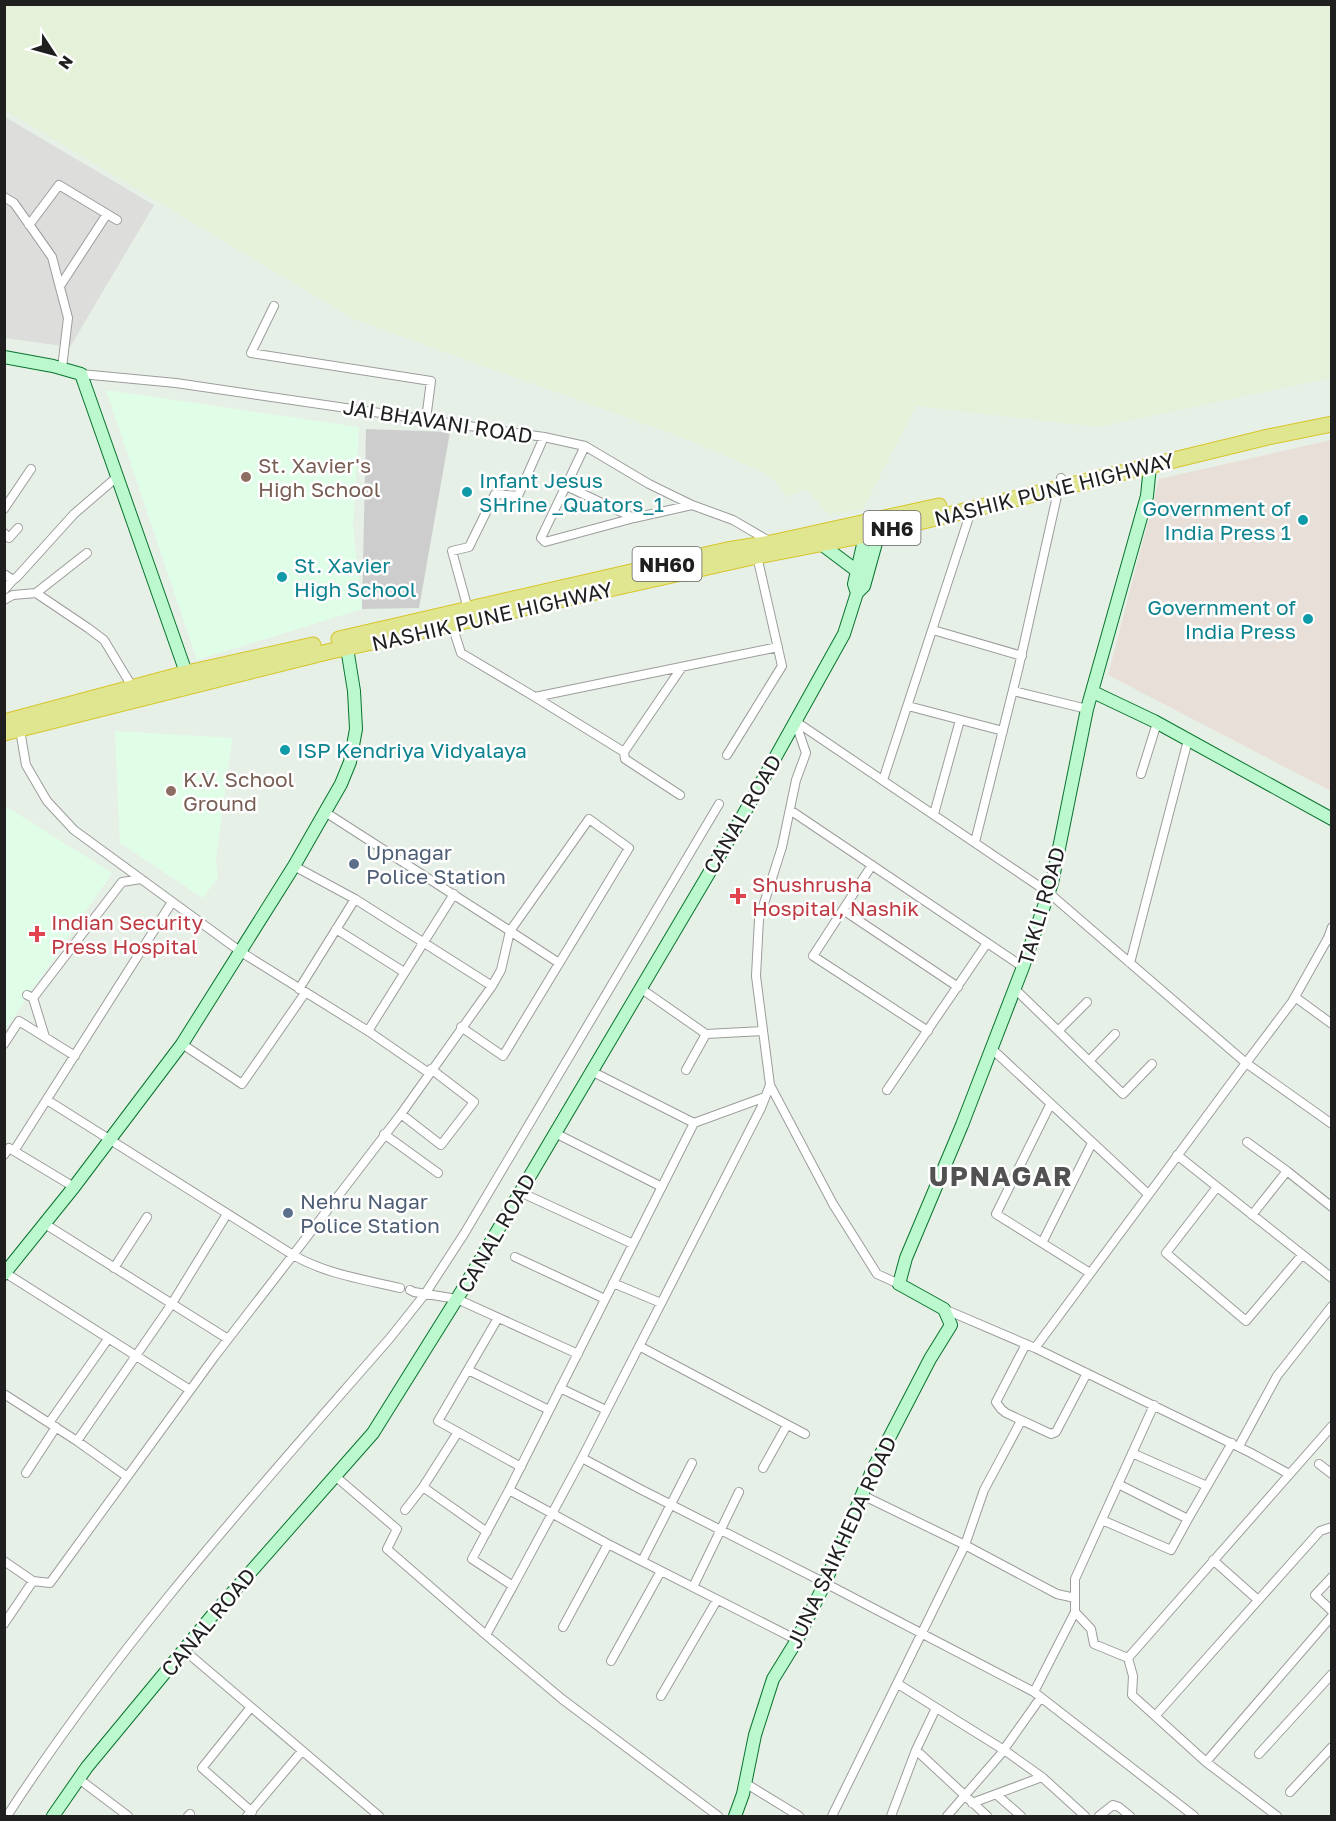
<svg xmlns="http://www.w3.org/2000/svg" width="1336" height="1821" viewBox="0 0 1336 1821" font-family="'Golos Text',sans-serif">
  <rect width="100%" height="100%" fill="#e7f0e6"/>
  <path fill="#dddddc" d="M5 117 154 205 70 347 5 338Z"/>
  <path fill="#e8dfd8" d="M1331 440H1332L1331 791 1108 675 1159 479Z"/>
  <path fill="#e0fee7" d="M106 390 359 427 353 526 362 609 197 660Z
    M115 731 232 738 216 860 218 877 203 898 120 843Z
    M5 806 112 873 5 1030Z"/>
  <path fill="#cdcdcd" d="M366 429 450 432 419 608 362 609Z"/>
  <path fill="#e5f1d9" d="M4 5H1331V378L1098 427 916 406 863 509 829 515 806 489 787 497 776 481 763 472 684 438 356 320 5 110Z"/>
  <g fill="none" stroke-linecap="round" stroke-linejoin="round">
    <defs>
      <path id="street" d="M4 197 14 203 52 257 68 318 62 368
        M29 225 59 185 117 220
        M60 286 107 214
        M274 306 251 353 431 381 426 419
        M81 374 176 383 544 437 585 446 649 484 692 505 733 520 769 541
        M585 446 541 538 545 542 634 518
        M566 486 634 518 692 505
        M4 509 31 469
        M4 533 9 538 18 528
        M4 574 13 580 17 577 74 514 117 477
        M4 590 13 580
        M36 593 87 553
        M4 600 13 595 36 593 88 628 104 640 133 688
        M468 609 452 551 469 547 495 494 518 496 544 437
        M452 625 461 653 535 697 778 647
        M933 630 1022 656
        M1013 691 1087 709
        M535 697 624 752 682 667
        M908 706 1003 731
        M795 721 1049 893 1246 1063 1292 1002 1328 938
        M795 721 806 753 796 780 782 847 759 919 756 976 770 1085 833 1204 877 1274 899 1284
        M20 730 26 765 47 801 74 830 241 952 368 1031 429 1073
        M624 752 625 759 680 795
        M727 755 782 666 757 556
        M1141 774 1157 723
        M883 780 972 508
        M790 810 1023 967
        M934 814 960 720
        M975 842 1019 666 1061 478
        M872 865 813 956 928 1031
        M294 866 355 899 492 986
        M843 910 958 987
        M1332 927 1328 938 1332 941
        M336 929 404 972
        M1130 963 1188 740
        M640 988 706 1034 763 1031
        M299 989 355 899
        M1015 989 1123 1094 1152 1064
        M27 995 33 998 45 1037
        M1295 997 1332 1024
        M33 998 122 882 141 879
        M461 1027 503 1056 629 848 589 819 510 931 559 963
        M368 1031 454 894
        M1058 1031 1087 1002
        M4 1044 19 1021 75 1056
        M182 1044 242 1084 305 993
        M992 1049 1148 1194
        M1089 1061 1115 1034
        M686 1070 706 1034
        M591 1071 694 1123 509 1490 472 1559 513 1586 582 1458 761 1108 770 1085
        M887 1090 987 943
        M47 1100 293 1255 401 1114 492 986 501 970 510 931 325 812
        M1050 1105 996 1214 1090 1273
        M401 1114 441 1145 474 1102 431 1069
        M694 1123 765 1097
        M555 1133 662 1187
        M384 1134 438 1173
        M1247 1142 1287 1171
        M14 1151 172 902
        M4 1155 9 1148 74 1187
        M1177 1155 1332 1278
        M1217 1187 1166 1253 1246 1321 1302 1255
        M520 1192 633 1244
        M1252 1215 1287 1171 1332 1207
        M45 1224 228 1339
        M1042 1243 1092 1143
        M515 1257 605 1299
        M114 1268 147 1217
        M4 1272 190 1390
        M613 1283 661 1303
        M410 1290 414 1292 457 1299 578 1354
        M944 1309 1035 1348 1246 1063 1332 1124
        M498 1318 438 1421 521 1467
        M1026 1344 996 1402 1001 1409 1006 1413 1051 1434 1056 1432 1087 1373
        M639 1346 805 1434
        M1035 1348 1251 1453 1289 1474
        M468 1370 549 1410
        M560 1388 606 1410
        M4 1394 77 1441 126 1476
        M1154 1405 1075 1579V1612L1034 1692 1194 1816
        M49 1423 108 1339
        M1332 1426 1128 1658 1133 1676 1132 1695 1206 1762 1332 1616
        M77 1441 171 1305 227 1214
        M1239 1446 1277 1376 1332 1306
        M1132 1453 1207 1486
        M582 1458 640 1489 825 1583 1034 1692
        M1319 1464 1332 1474
        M763 1468 787 1425
        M26 1473 56 1427
        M335 1476 397 1529 387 1549 486 1635
        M1118 1484 1188 1519 1232 1443
        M423 1487 487 1532
        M509 1490 608 1544 797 1640
        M862 1495 965 1545 984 1490 1021 1421
        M405 1510 423 1487 458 1432
        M1102 1520 1171 1550 1188 1519
        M1213 1560 1258 1600
        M4 1561 33 1581 50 1583 215 1356 293 1255C326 1274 362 1279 400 1288
        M642 1561 692 1463
        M1332 1577 1315 1595 1332 1611
        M513 1586 486 1635 562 1699 718 1816
        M693 1587 739 1492
        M1075 1612 1091 1629 1094 1644 1128 1658
        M4 1624 33 1581
        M563 1627 608 1544
        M184 1650 379 1816
        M611 1661 661 1571
        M898 1684 1004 1750 1042 1777 1085 1816
        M661 1696 717 1600
        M251 1707 202 1768 252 1812
        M1156 1715 1320 1531 1332 1527
        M916 1750 987 1816
        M1259 1754 1332 1674
        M1206 1762 1277 1816
        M79 1779 128 1816
        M745 1783 799 1816
        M1290 1792 1332 1747
        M997 1795 1021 1816
        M972 1803 1042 1777
        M7 1816C118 1644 256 1492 390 1338L425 1294 464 1234 719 804
        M188 1816 190 1814
        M247 1816 302 1751
        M832 1816 965 1545 1057 1594 1075 1598
        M891 1816 916 1750 936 1708
        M947 1816 1000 1755 1041 1697
        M1099 1816 1113 1805 1119 1807 1130 1816"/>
      <path id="secondary" d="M4 357 53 366 81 374 189 681
        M821 544 857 571
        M857 593 854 584 867 527
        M1093 692 1154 721 1332 819
        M4 1274 74 1187 182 1044 294 866 341 784 350 762 356 729 354 691 347 648
        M53 1816 87 1767 211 1617 373 1433 463 1289 741 819 844 634 857 593 864 586 881 525
        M735 1816 743 1794 755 1735 773 1679 797 1640 825 1583 872 1471 930 1359 951 1325 944 1309 899 1284 906 1258 962 1125 1023 967 1052 883 1087 709 1147 496 1150 466"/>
      <path id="highway" d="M339 639 727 550 771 543 939 506
        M4 722 187 673 313 645
        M4 733 327 652 757 556 866 535 1268 437 1332 424"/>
    </defs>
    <use href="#street" stroke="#9c9c9c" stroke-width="10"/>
    <use href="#secondary" stroke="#08742e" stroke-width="14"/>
    <use href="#highway" stroke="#d6c52a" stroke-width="17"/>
    <use href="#street" stroke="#fff" stroke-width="8"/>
    <use href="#secondary" stroke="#bbf8cd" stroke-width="12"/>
    <use href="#highway" stroke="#e0e590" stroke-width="15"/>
  </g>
  <g fill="#8d6e63" stroke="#fff" stroke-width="2">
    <circle cx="246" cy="477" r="6"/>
    <circle cx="171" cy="791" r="6"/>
  </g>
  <g fill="#0f9aa8" stroke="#fff" stroke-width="2">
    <circle cx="467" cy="492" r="6"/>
    <circle cx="1303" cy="520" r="6"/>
    <circle cx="282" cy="577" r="6"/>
    <circle cx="1308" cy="619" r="6"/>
    <circle cx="285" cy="750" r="6"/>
  </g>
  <g fill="#5c6f8a" stroke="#fff" stroke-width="2">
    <circle cx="354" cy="864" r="6"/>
    <circle cx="288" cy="1213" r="6"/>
  </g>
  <g fill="#e0444e" stroke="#fff" stroke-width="2">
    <path d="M735 887h6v6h6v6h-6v6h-6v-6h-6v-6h6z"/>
    <path d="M34 925h6v6h6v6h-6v6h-6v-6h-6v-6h6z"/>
  </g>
  <g text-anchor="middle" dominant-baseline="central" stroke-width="5" stroke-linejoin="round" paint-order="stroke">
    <g fill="#fff" stroke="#626262" stroke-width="1.5">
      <rect x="863.5" y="511" width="57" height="34" rx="4.5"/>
      <rect x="632.5" y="547" width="69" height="34" rx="4.5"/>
    </g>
    <g font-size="20" font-weight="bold" fill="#1f1f1f">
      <text x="892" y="528">NH6</text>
      <text x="667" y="564">NH60</text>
    </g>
    <g font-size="21" fill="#1f1f1f" stroke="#fff">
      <text transform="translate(438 421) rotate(9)">JAI BHAVANI ROAD</text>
      <text transform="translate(1054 489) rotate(-14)">NASHIK PUNE HIGHWAY</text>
      <text transform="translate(492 616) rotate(-13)">NASHIK PUNE HIGHWAY</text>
      <text transform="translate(742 814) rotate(-60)">CANAL ROAD</text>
      <text transform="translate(1041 906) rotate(-74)">TAKLI ROAD</text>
      <text transform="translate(496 1233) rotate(-60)">CANAL ROAD</text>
      <text transform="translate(841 1542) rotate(-65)">JUNA SAIKHEDA ROAD</text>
      <text transform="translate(208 1622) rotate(-50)">CANAL ROAD</text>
    </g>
    <g font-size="21" fill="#785e54" stroke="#fff" text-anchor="start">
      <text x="258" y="465">St. Xavier's<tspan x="258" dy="24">High School</tspan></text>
      <text x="183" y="779">K.V. School<tspan x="183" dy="24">Ground</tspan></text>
    </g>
    <g font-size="21" fill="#0d838f" stroke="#fff" text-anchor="start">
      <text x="479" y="480">Infant Jesus<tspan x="479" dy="24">SHrine _Quators_1</tspan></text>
      <text x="1291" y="508" text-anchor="end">Government of<tspan x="1291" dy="24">India Press 1</tspan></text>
      <text x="294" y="565">St. Xavier<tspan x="294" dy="24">High School</tspan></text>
      <text x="1296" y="607" text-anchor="end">Government of<tspan x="1296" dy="24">India Press</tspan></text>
      <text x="297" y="750">ISP Kendriya Vidyalaya</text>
    </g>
    <g font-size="21" fill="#4e5e75" stroke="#fff" text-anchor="start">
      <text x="366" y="852">Upnagar<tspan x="366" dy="24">Police Station</tspan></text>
      <text x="300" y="1201">Nehru Nagar<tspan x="300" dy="24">Police Station</tspan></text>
    </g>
    <g font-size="21" fill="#be3a42" stroke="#fff" text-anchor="start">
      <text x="752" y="884">Shushrusha<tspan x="752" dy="24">Hospital, Nashik</tspan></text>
      <text x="51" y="922">Indian Security<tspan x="51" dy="24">Press Hospital</tspan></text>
    </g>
    <g font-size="27" font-weight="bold" letter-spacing="1.5" fill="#525252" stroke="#fff">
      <text x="1001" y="1176">UPNAGAR</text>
    </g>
  </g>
  <rect width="1336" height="1821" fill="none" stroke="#1f1f1f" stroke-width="12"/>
  <g transform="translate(54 54) rotate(126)" stroke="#ffffff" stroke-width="4.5" paint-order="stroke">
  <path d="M0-4.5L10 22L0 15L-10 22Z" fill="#1f1f1f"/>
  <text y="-9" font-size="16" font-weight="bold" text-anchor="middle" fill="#1f1f1f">N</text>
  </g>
</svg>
